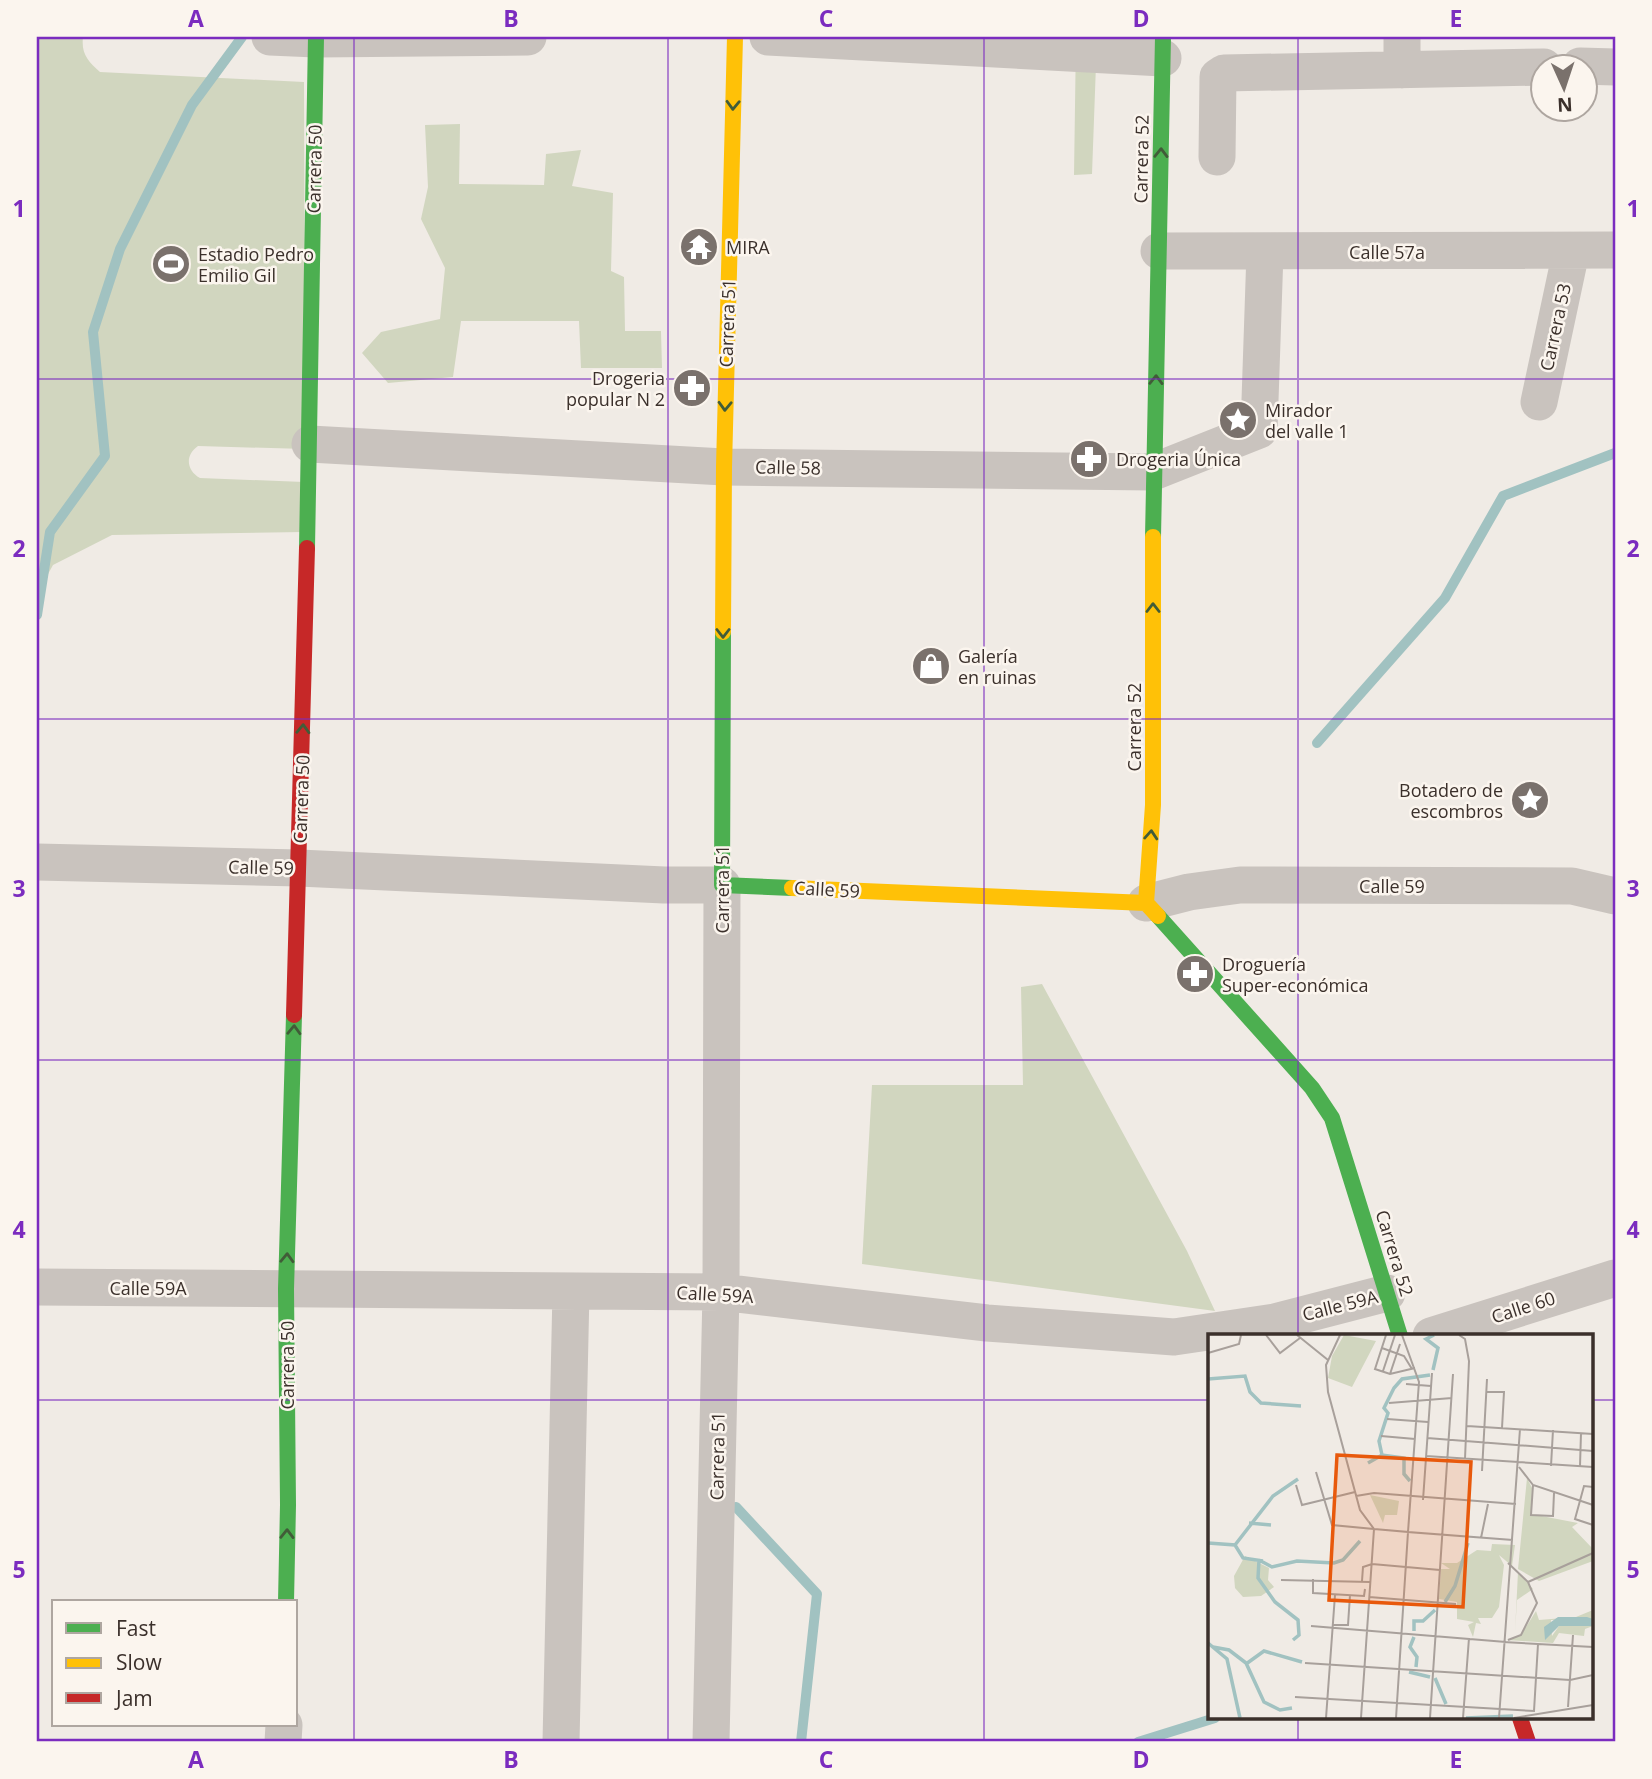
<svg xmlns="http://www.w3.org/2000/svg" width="1652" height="1779" viewBox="0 0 1652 1779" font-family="'Open Sans',sans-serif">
  <rect width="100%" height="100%" fill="#f0ebe5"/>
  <path fill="#d1d6bf" d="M37 37H83C81 54 88 61 100 72L304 82 305 449 198 446C185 455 186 470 200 478L304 482 303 532 112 535 53 565 37 594Z
    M1076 37H1097L1092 174 1074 175Z
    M460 124 459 184 544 185 546 154 581 150 572 186 613 193 611 271 624 277 625 331H661L662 368H581L579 321H461L453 377 388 383 362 353 381 332 440 319 445 268 421 219 428 187 425 125Z
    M1042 984 1187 1251 1215 1311 862 1264 872 1085H1023L1021 987Z"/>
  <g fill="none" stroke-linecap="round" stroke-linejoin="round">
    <path stroke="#a1c2c1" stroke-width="10" d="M37 615 50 532 105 456 93 332 120 249 192 105 242 37
      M1317 743 1445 598 1503 496 1615 453
      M736 1507 817 1594 801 1742
      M1138 1742 1215 1718"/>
    <path stroke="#c9c3be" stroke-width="37" d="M270 37 316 39 528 37
      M768 37 1163 58
      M1402 37V70
      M1580 66 1615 67
      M1217 157 1218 77 1224 73 1544 67
      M1159 251 1615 250
      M1539 402 1571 252
      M310 444 724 467 1153 472 1259 430 1265 252
      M37 862 299 868 664 885H722L721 1292 711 1742
      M1146 903 1189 892 1240 885 1572 886 1615 896
      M37 1287 721 1292 987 1323 1174 1337 1275 1322 1387 1293
      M1431 1336 1615 1278
      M283 1742 284 1725
      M561 1742 571 1291"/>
    <path stroke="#4caf50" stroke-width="16" d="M1153 537 1163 37
      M307 548 316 37
      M723 632 722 885 792 888
      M1158 916 1312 1088 1332 1118 1400 1336
      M286 1602 288 1505 286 1289 294 1015"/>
    <path stroke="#ffc107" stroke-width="16" d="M1153 537V805L1146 903 1158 916
      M723 632 724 467 735 37
      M792 888 1146 903"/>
    <path stroke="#c62828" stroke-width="16" d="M294 1015 307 548
      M1520 1718 1528 1742"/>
  </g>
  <defs><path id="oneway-chevron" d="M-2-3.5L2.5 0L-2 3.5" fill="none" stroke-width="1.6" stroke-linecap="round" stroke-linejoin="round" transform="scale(1.75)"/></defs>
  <g stroke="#415c38">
    <use href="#oneway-chevron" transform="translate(733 105) rotate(92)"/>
    <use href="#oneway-chevron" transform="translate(1161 153) rotate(-89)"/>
    <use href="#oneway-chevron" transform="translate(1156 380) rotate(-89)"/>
    <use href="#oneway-chevron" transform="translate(725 406) rotate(92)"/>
    <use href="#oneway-chevron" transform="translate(1153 608) rotate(-90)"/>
    <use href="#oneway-chevron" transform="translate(723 633) rotate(90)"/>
    <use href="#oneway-chevron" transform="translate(303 729) rotate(-88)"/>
    <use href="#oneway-chevron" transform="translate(1151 835) rotate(-86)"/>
    <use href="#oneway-chevron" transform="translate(294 1030) rotate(-88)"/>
    <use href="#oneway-chevron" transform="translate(287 1258) rotate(-88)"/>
    <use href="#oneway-chevron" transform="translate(287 1534) rotate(-89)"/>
  </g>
  <path fill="none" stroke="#7b2cbf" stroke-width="2" stroke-opacity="0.55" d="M354 37V1742M668 37V1742M984 37V1742M1298 37V1336M37 379H1615M37 719H1615M37 1060H1615M37 1400H1209M1591 1400H1615M1298 1718V1742"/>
  <defs>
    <symbol id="temple-disc" viewBox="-11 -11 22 22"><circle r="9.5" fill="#7a716c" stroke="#fbf5ee"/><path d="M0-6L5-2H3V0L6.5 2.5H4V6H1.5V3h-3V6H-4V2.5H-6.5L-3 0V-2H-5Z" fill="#fff"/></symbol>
    <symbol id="stadium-disc" viewBox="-11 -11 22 22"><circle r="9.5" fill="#7a716c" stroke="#fbf5ee"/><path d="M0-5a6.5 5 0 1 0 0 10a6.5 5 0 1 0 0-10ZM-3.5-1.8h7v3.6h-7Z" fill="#fff"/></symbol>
    <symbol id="pharmacy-disc" viewBox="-11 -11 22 22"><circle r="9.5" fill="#7a716c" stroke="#fbf5ee"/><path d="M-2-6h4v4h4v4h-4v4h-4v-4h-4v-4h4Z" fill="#fff"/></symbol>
    <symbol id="sight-disc" viewBox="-11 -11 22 22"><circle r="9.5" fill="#7a716c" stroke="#fbf5ee"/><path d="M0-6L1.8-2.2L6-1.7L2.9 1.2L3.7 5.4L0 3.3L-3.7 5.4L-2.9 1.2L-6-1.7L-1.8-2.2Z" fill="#fff"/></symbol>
    <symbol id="shop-disc" viewBox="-11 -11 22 22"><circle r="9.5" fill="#7a716c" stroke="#fbf5ee"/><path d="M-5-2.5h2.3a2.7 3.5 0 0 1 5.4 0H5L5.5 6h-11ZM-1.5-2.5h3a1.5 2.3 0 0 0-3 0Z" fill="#fff"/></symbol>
  </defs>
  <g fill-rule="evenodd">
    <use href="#temple-disc" x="677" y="225" width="44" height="44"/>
    <use href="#stadium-disc" x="149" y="242" width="44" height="44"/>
    <use href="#pharmacy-disc" x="670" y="366" width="44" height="44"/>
    <use href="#sight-disc" x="1216" y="398" width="44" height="44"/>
    <use href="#pharmacy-disc" x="1067" y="437" width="44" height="44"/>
    <use href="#shop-disc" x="909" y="644" width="44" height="44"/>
    <use href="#sight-disc" x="1508" y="778" width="44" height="44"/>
    <use href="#pharmacy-disc" x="1173" y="952" width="44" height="44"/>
  </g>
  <g text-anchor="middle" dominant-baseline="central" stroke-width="5" stroke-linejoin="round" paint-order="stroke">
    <g font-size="18" fill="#3b302b" stroke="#fbf5ee">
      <text transform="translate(1141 159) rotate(-89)">Carrera 52</text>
      <text transform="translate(314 169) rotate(-89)">Carrera 50</text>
      <text x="1387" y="252">Calle 57a</text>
      <text transform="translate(727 323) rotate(-88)">Carrera 51</text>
      <text transform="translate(1555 327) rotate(-78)">Carrera 53</text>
      <text transform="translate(788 467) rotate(1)">Calle 58</text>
      <text transform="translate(1134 727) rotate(-90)">Carrera 52</text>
      <text transform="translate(301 799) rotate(-88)">Carrera 50</text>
      <text transform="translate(261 867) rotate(1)">Calle 59</text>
      <text x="1392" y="886">Calle 59</text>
      <text transform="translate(722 889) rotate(-90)">Carrera 51</text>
      <text transform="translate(827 889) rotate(3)">Calle 59</text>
      <text transform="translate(1395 1253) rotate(73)">Carrera 52</text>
      <text x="148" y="1288">Calle 59A</text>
      <text transform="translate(715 1294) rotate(3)">Calle 59A</text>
      <text transform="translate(1340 1305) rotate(-14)">Calle 59A</text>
      <text transform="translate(1523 1307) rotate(-18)">Calle 60</text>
      <text transform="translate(287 1365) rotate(-90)">Carrera 50</text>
      <text transform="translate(717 1456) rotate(-89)">Carrera 51</text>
    </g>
    <g font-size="18" fill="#3b302b" stroke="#fbf5ee" text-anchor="start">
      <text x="726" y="247">MIRA</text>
      <text x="198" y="254">Estadio Pedro<tspan x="198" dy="21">Emilio Gil</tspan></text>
      <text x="665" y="378" text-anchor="end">Drogeria<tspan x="665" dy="21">popular N 2</tspan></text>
      <text x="1265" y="410">Mirador<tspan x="1265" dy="21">del valle 1</tspan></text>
      <text x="1116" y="459">Drogeria Única</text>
      <text x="958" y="656">Galería<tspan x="958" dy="21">en ruinas</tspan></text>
      <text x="1503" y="790" text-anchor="end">Botadero de<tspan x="1503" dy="21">escombros</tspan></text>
      <text x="1222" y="964">Droguería<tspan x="1222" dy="21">Super-económica</tspan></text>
    </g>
  </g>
  <g transform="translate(1208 1334)">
    <rect width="385" height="385" fill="#f0ebe5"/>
    <path d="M136 1 168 7 144 53 120 44 124 22ZM319 144 324 154 323 180 370 189 364 193 385 215V227L331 247 310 235ZM162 161 191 167 189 181H177L175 189ZM284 210 307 211 304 232 291 221 296 231 291 273 284 284H270L273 290 268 289 265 303 260 291 266 288 249 285V268L231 265 233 235H242L233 229H249L269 216 283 217ZM37 222 61 234 60 246 66 253 53 262 35 263 27 254 26 242ZM310 238 325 255 309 266 307 298ZM385 276V285L343 286 344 302 351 292H385L377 295 376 302 351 299 345 309 299 306 313 301 328 277 331 286 368 283Z" fill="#d1d6bf"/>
    <path d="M350 283H379L385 285V292H351L337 306 336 293Z" fill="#a1c2c1"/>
    <path fill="none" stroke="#a1c2c1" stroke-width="3.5" d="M225 36 230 14 218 5 226 1M0 45 37 42 42 58 53 69 93 72M174 121 171 107 180 79 176 74 186 54 194 45 222 41M160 129 174 121 196 124V140L202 147M41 189 63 191M0 209 27 211 35 224 55 227M27 211 65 162 90 145M51 226 64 233 89 227 126 229 135 226 152 207M51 226 50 244 67 268 90 286 91 301 85 306M237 268 247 252 260 209M206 297V287H215L227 276M206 303 202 313 209 323 208 333M0 309 19 325 32 384M5 313 21 316 38 329 56 368 72 376 84 374M38 330 56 317 94 328M201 338 222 343M227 344 238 370M258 384 305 382"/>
    <path fill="none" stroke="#a8a09b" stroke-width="2" d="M58 1 72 19 92 4M89 1 120 26M132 1 118 31 120 58 152 176 166 195 153 384M178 1 167 35 182 40 207 34M194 1 211 48 200 198 305 206M251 1 257 5 261 27 257 125M174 14 196 22 204 35M0 19 31 10 33 1M175 37 187 1M182 40 192 10M198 50 223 52M279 58H296L294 94M181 69 244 64M179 85 220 88M259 92 385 100M173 102 207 105M219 104 385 117M218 122 385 133M343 132 345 96M372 132 373 99M311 133 325 151 385 171M274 137 279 45M108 138 124 191 166 195M88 151 94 171 147 158M325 151 323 181 345 182 346 159M385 153 376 152 367 185 385 191M148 162 166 159 308 170M215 166 224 39M166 195 200 198 188 384M273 204 280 170M300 229 320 248 329 269 313 301 300 306M105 245V259L156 262 157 255M73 246 162 248M154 247 155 233 164 230 232 236M320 248 385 219M161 263 248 270M125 291H140L142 261M103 292 298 308M295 308 385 313M97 329 362 346 385 341M87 363 326 377 330 310M360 373 365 301M118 384 127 261M222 384 245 40M255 384 261 304M291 384 312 95M306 384 385 371"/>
    <path fill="#e8590c" fill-opacity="0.15" stroke="#e8590c" stroke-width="3.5" d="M129 121 263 128 255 273 121 266Z"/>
    <rect width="385" height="385" fill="none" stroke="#3b302b" stroke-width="3.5"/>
  </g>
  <rect width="1652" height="1779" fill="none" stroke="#fbf5ee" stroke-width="77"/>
  <rect x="52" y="1600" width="245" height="126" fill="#fbf5ee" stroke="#aea6a0" stroke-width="2"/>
  <rect x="66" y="1623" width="35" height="10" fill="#4caf50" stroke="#aea6a0" stroke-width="2"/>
  <text x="116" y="1636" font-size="21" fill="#3b302b">Fast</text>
  <rect x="66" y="1658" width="35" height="10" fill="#ffc107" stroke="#aea6a0" stroke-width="2"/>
  <text x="116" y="1670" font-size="21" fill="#3b302b">Slow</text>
  <rect x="66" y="1693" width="35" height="10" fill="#c62828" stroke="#aea6a0" stroke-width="2"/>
  <text x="116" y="1706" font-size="21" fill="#3b302b">Jam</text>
  <g transform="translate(1564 88) rotate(177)"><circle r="33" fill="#fbf5ee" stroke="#aea6a0" stroke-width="2"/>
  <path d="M0-5L12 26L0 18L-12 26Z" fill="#7a716c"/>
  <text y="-10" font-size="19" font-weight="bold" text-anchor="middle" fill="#3b302b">N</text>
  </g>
  <rect x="38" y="38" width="1576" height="1702" fill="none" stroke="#7b2cbf" stroke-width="2.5"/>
  <g font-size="23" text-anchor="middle" font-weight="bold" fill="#7b2cbf">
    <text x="196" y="27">A</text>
    <text x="511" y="27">B</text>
    <text x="826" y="27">C</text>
    <text x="1141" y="27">D</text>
    <text x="1456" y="27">E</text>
    <text x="19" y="217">1</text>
    <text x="1633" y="217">1</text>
    <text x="19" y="557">2</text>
    <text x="1633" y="557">2</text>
    <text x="19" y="897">3</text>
    <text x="1633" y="897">3</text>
    <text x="19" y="1238">4</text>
    <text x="1633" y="1238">4</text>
    <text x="19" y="1578">5</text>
    <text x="1633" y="1578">5</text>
    <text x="196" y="1768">A</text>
    <text x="511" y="1768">B</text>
    <text x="826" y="1768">C</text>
    <text x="1141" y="1768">D</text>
    <text x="1456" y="1768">E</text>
  </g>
</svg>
